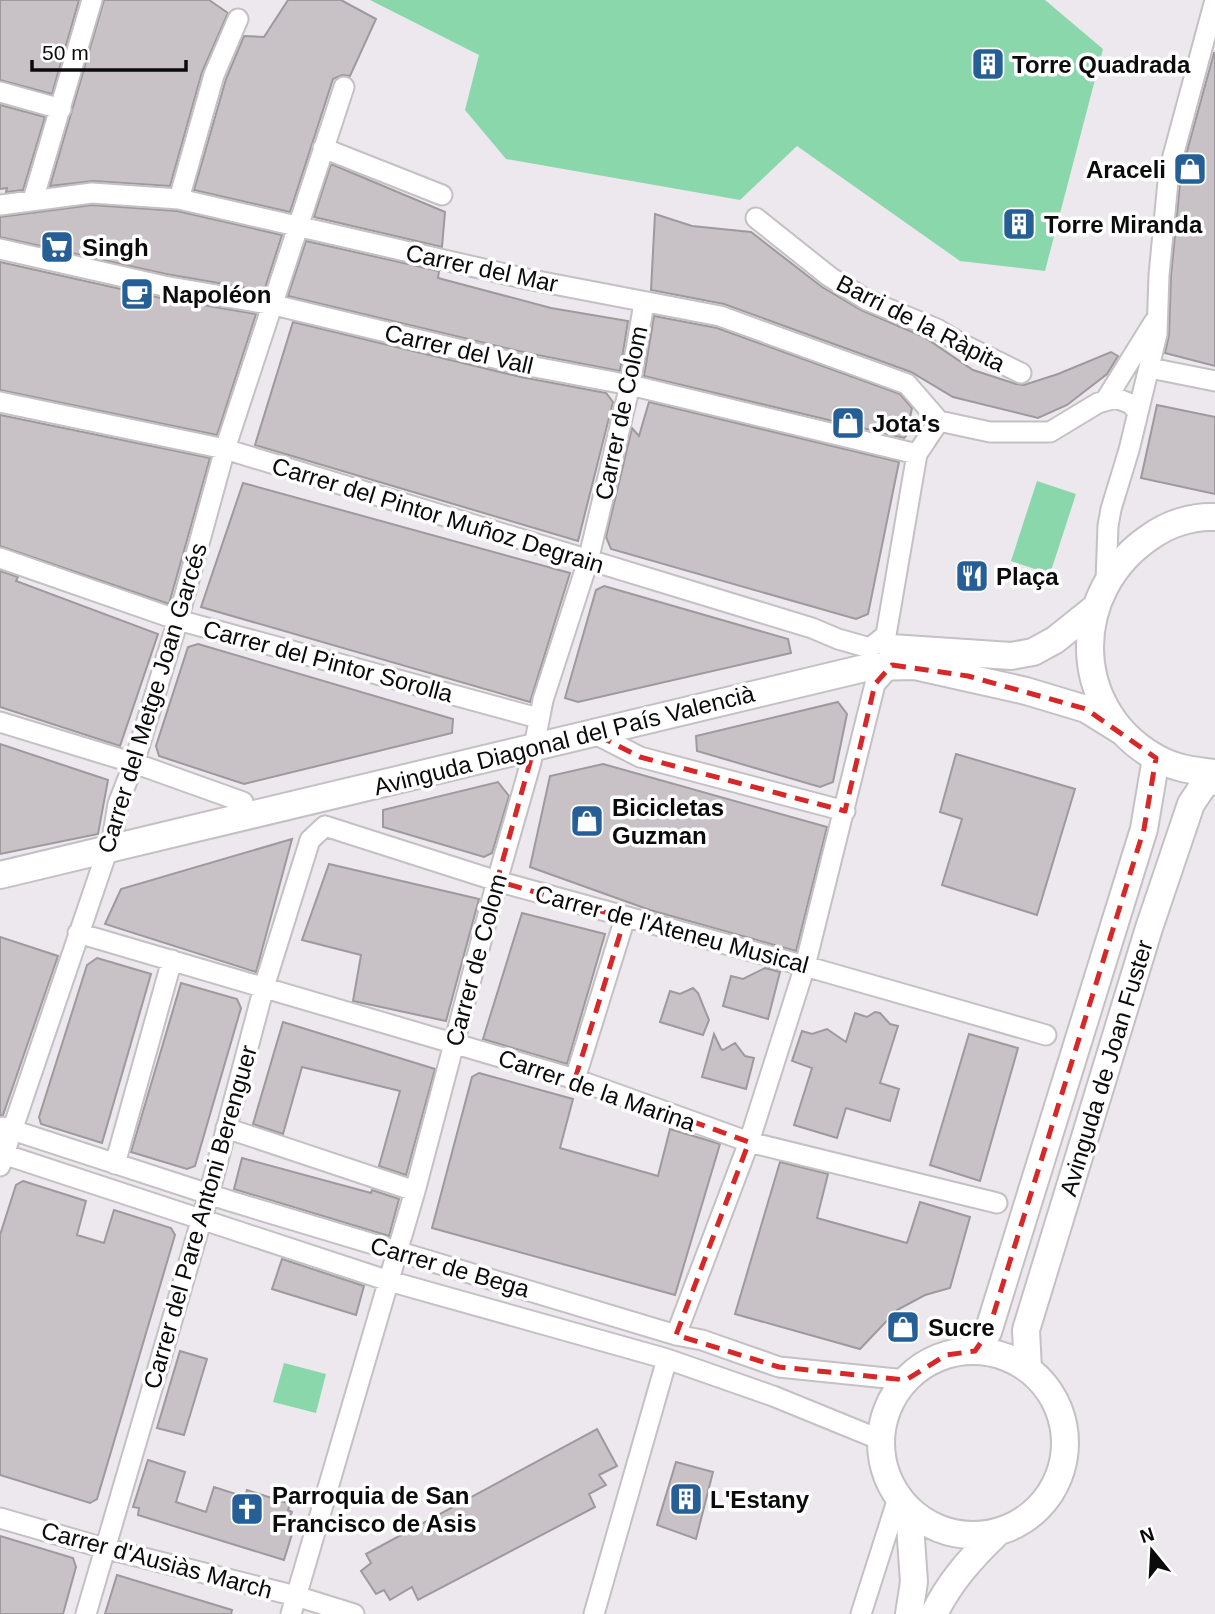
<svg xmlns="http://www.w3.org/2000/svg" width="1215" height="1614" viewBox="0 0 1215 1614" font-family="Helvetica,sans-serif">
  <rect width="100%" height="100%" fill="#ece8ed"/>
  <path fill="#8ad7ac" d="M370 0H1045L1103 49 1045 271 960 261 797 146 740 200 506 159 465 110 479 55Z
    M1037 481 1076 494 1050 574 1011 561Z
    M284 1363 326 1374 316 1413 273 1402Z"/>
  <path fill="#c8c2c6" stroke="#9e999c" stroke-width="2" d="M0 0H79L52 94 0 80Z
    M104 0H209L228 13 202 72 170 186 93 181 50 186Z
    M288 0H341L376 19 350 76 342 75 333 79 290 212 194 190 226 79 244 36 264 37Z
    M992 50 1002 66 983 78 974 63Z
    M1214 53H1215V366L1165 353 1169 335 1171 276 1181 173Z
    M0 105 45 117 23 190 6 192 7 188 0 189Z
    M331 164 445 212 442 247 314 217Z
    M92 205 177 211 282 235 264 291 166 274 0 237V217Z
    M655 214 692 226 751 232 822 287 861 310 924 337 973 370 1016 384 1024 385 1058 374 1111 352 1118 356 1107 374 1067 405 1038 418 953 397 911 372 724 304 651 290Z
    M306 241 439 271 438 278 551 308 628 321 620 371 527 353 288 296Z
    M0 262 161 298 256 314 217 435 0 390Z
    M654 316 717 328 900 394 912 408 906 436 904 438 644 376Z
    M293 322 521 377 606 393 613 402 578 541 255 445Z
    M649 402 899 462 868 614 856 619 611 549 606 537 632 428 639 436Z
    M1157 405 1215 417V494L1141 478Z
    M0 415 210 458 169 604 0 546Z
    M243 483 570 573 530 702 201 607Z
    M0 571 18 577 16 581 158 634 120 746 0 707Z
    M604 586 788 639 791 653 578 702 565 698 596 590Z
    M198 644 453 719 452 733 244 784 159 756 156 746 188 647Z
    M838 702 847 714 833 782 820 787 697 751 696 736Z
    M0 744 108 780 98 834 0 854Z
    M956 754 1075 789 1037 915 942 885 962 819 940 812Z
    M603 764 827 827 796 951 650 910 530 867 550 776Z
    M498 782 509 796 492 853 484 857 383 827V810Z
    M292 839 256 972 105 924 121 889Z
    M329 864 479 899 446 1021 353 1001 361 955 302 940Z
    M522 913 605 934 567 1064 483 1039Z
    M0 937 58 956 3 1115H0Z
    M97 958 151 974 102 1143 41 1124 39 1117 87 965Z
    M765 968 780 972 768 1019 723 1006 731 976 743 979Z
    M181 983 237 999 241 1008 195 1166 187 1169 131 1152Z
    M693 988 698 993 709 1020 703 1035 660 1022 670 991 680 994Z
    M875 1012 880 1013 890 1024 898 1026 880 1083 899 1089 890 1121 846 1108 837 1138 794 1125 812 1068 792 1061 802 1031 812 1034 827 1029 846 1042 855 1013 867 1017Z
    M283 1022 435 1069 406 1175 379 1166 400 1091 302 1067 283 1134 253 1124Z
    M714 1034 721 1049 723 1050 735 1043 745 1056 754 1058 746 1089 702 1077Z
    M969 1034 1018 1048 980 1181 930 1165Z
    M479 1073 573 1099 560 1148 658 1176 670 1129 720 1144 675 1295 432 1228 472 1077Z
    M242 1158 371 1193 372 1190 399 1199 389 1236 234 1189Z
    M780 1162 828 1174 817 1218 907 1243 920 1202 970 1217 950 1288 925 1295 897 1310 860 1349 735 1314Z
    M23 1181 86 1201 77 1235 104 1243 114 1210 171 1228 175 1235 97 1499 90 1503 0 1475V1235L16 1185Z
    M282 1259 364 1286 356 1315 272 1289Z
    M180 1351 207 1359 184 1435 157 1428Z
    M597 1429 617 1466 599 1475 606 1485 589 1494 595 1507 418 1600 412 1587 390 1600 384 1590 376 1594 361 1571 371 1563 366 1554Z
    M148 1460 185 1472 176 1502 206 1512 214 1487 245 1497 247 1490 290 1504 288 1510 292 1512 289 1519 296 1521 284 1560 138 1515 139 1508 133 1507Z
    M676 1462 713 1472 696 1539 657 1525Z
    M0 1536 73 1558 76 1567 63 1614H0Z
    M117 1575 232 1610 231 1614H105Z"/>
  <g fill="none" stroke-linecap="round" stroke-linejoin="round">
    <defs>
      <path id="street" d="M0 92 61 109
        M323 148 442 195
        M179 199 214 75 238 19
        M33 200 92 0
        M0 205 92 193 179 199 527 279 720 316 907 384 939 421
        M756 218 830 277 867 300 937 329 962 344 1021 373
        M0 249 164 286 274 305 524 365 630 385 917 454
        M1150 368 1215 381
        M1105 401 1154 322
        M0 402 225 449 812 628 838 639 870 648 886 635 917 454 939 421
        M939 421 990 432H1050L1098 403 1116 398 1131 404 1138 413
        M0 558 178 620 538 718
        M1106 581 1108 526 1111 509 1129 450 1157 334 1159 275 1169 171 1215 0
        M0 722 134 763 243 802
        M595 734 640 757 845 811
        M325 826 497 881 805 966 1046 1035
        M78 933 575 1079 749 1142 997 1203
        M575 1079 625 918
        M3 1127 230 1201 676 1335 702 1340 779 1367 906 1380
        M226 1128 415 1191
        M0 1153 389 1281 667 1359 773 1396 881 1440
        M115 1164 172 960
        M0 1166 113 834 118 804 134 763 178 620 225 449 344 87
        M676 1335 749 1142 805 966 875 684 892 665
        M0 1518 104 1548 296 1596 354 1614
        M86 1614 209 1194 264 987 310 840 325 826
        M291 1614 415 1191 497 881 531 762 543 700 588 561 630 385 644 303
        M594 1614 667 1359
        M861 1614 898 1498"/>
      <path id="secondary" d="M1215 517C1192 516 1168 524 1150 537 1070 591 1069 706 1153 756 1172 768 1194 771 1215 773
        M891 648 1011 656 1033 652 1055 640 1095 608
        M0 875 869 667 915 666 1026 691 1086 709 1123 732
        M881 1443a92 92 0 1 1 184 0a92 92 0 1 1-184 0Z
        M975 1351 988 1332 1144 829 1156 758
        M1028 1369 1026 1330 1149 928 1191 804 1203 786 1215 779
        M909 1510 914 1582 909 1614
        M934 1614C949 1583 970 1559 995 1535"/>
    </defs>
    <use href="#street" stroke="#c4c0c4" stroke-width="23"/>
    <use href="#secondary" stroke="#c4c0c4" stroke-width="30"/>
    <use href="#street" stroke="#fff" stroke-width="19"/>
    <use href="#secondary" stroke="#fff" stroke-width="26"/>
  </g>
  <path fill="none" stroke="#d62828" stroke-width="5" stroke-dasharray="14 9" stroke-linejoin="round" d="M892 665 968 676 1086 709 1156 758 1144 829 988 1332 975 1351 946 1355 906 1380 779 1367 676 1335 749 1142 575 1079 625 918 497 881 534 748 595 734 640 757 845 811 875 684Z"/>
  <defs>
    <symbol id="building-square" viewBox="-11 -11 22 22"><rect x="-9" y="-9" width="18" height="18" rx="4" fill="#255f96" stroke="#fff"/><path d="M-4-6H4V6H1V3H-1V6H-4ZM-2.5-4.3h1.7v1.8h-1.7ZM.8-4.3h1.7v1.8H.8ZM-2.5-1h1.7V.8h-1.7ZM.8-1h1.7V.8H.8Z" fill="#fff"/></symbol>
    <symbol id="shop-square" viewBox="-11 -11 22 22"><rect x="-9" y="-9" width="18" height="18" rx="4" fill="#255f96" stroke="#fff"/><path d="M-5-2.5h2.3a2.7 3.5 0 0 1 5.4 0H5L5.5 6h-11ZM-1.5-2.5h3a1.5 2.3 0 0 0-3 0Z" fill="#fff"/></symbol>
    <symbol id="supermarket-square" viewBox="-11 -11 22 22"><rect x="-9" y="-9" width="18" height="18" rx="4" fill="#255f96" stroke="#fff"/><path d="M-6-5.5h2.5l.6 2H6L4.5 2H-2.5L-4.4-4H-6ZM-1.5 3.2a1.3 1.3 0 1 0 .1 0ZM3 3.2a1.3 1.3 0 1 0 .1 0Z" fill="#fff"/></symbol>
    <symbol id="cafe-square" viewBox="-11 -11 22 22"><rect x="-9" y="-9" width="18" height="18" rx="4" fill="#255f96" stroke="#fff"/><path d="M-5.5-4.5H6V0H3Q3 3.5 0 3.5H-2.5Q-5.5 3.5-5.5 0ZM3-3.2v2h1.7v-2ZM-6 4.5H4V6H-6Z" fill="#fff"/></symbol>
    <symbol id="restaurant-square" viewBox="-11 -11 22 22"><rect x="-9" y="-9" width="18" height="18" rx="4" fill="#255f96" stroke="#fff"/><path d="M-5-6h1v4h1v-4h1v4h1v-4h1v5L-1.5 .5V6h-2V.5L-5-1ZM5-6V6H3V1.5H1.5Q1.5-4 5-6Z" fill="#fff"/></symbol>
    <symbol id="church-square" viewBox="-11 -11 22 22"><rect x="-9" y="-9" width="18" height="18" rx="4" fill="#255f96" stroke="#fff"/><path d="M-1.2-6h2.4v3.5h3.3v2.4h-3.3V6h-2.4V-.1h-3.3v-2.4h3.3Z" fill="#fff"/></symbol>
  </defs>
  <g fill-rule="evenodd">
    <use href="#building-square" x="969" y="45" width="38" height="38"/>
    <use href="#shop-square" x="1171" y="150" width="38" height="38"/>
    <use href="#building-square" x="1000" y="205" width="38" height="38"/>
    <use href="#supermarket-square" x="38" y="228" width="38" height="38"/>
    <use href="#cafe-square" x="118" y="275" width="38" height="38"/>
    <use href="#shop-square" x="829" y="404" width="38" height="38"/>
    <use href="#restaurant-square" x="953" y="557" width="38" height="38"/>
    <use href="#shop-square" x="568" y="802" width="38" height="38"/>
    <use href="#shop-square" x="884" y="1308" width="38" height="38"/>
    <use href="#building-square" x="667" y="1480" width="38" height="38"/>
    <use href="#church-square" x="228" y="1490" width="38" height="38"/>
  </g>
  <g text-anchor="middle" dominant-baseline="central" stroke-width="7" stroke-linejoin="round" paint-order="stroke">
    <g font-size="24" font-weight="bold" fill="#0c0b0c" stroke="#fff" text-anchor="start">
      <text x="1012" y="64">Torre Quadrada</text>
      <text x="1166" y="169" text-anchor="end">Araceli</text>
      <text x="1044" y="224">Torre Miranda</text>
      <text x="82" y="247">Singh</text>
      <text x="162" y="294">Napoléon</text>
      <text x="872" y="423">Jota's</text>
      <text x="996" y="576">Plaça</text>
      <text x="612" y="807">Bicicletas<tspan x="612" dy="28">Guzman</tspan></text>
      <text x="928" y="1327">Sucre</text>
      <text x="272" y="1495">Parroquia de San<tspan x="272" dy="28">Francisco de Asis</tspan></text>
      <text x="710" y="1499">L'Estany</text>
    </g>
    <g font-size="24" fill="#0c0b0c" stroke="#fff">
      <text transform="translate(482 268) rotate(12)">Carrer del Mar</text>
      <text transform="translate(921 323) rotate(27)">Barri de la Ràpita</text>
      <text transform="translate(459 349) rotate(13)">Carrer del Vall</text>
      <text transform="translate(621 413) rotate(-78)">Carrer de Colom</text>
      <text transform="translate(438 515) rotate(17)">Carrer del Pintor Muñoz Degrain</text>
      <text transform="translate(328 661) rotate(15)">Carrer del Pintor Sorolla</text>
      <text transform="translate(152 698) rotate(-73)">Carrer del Metge Joan Garcés</text>
      <text transform="translate(564 740) rotate(-14)">Avinguda Diagonal del País Valencià</text>
      <text transform="translate(672 929) rotate(15)">Carrer de l'Ateneu Musical</text>
      <text transform="translate(476 960) rotate(-75)">Carrer de Colom</text>
      <text transform="translate(1106 1068) rotate(-73)">Avinguda de Joan Fuster</text>
      <text transform="translate(597 1090) rotate(19)">Carrer de la Marina</text>
      <text transform="translate(200 1217) rotate(-74)">Carrer del Pare Antoni Berenguer</text>
      <text transform="translate(450 1267) rotate(16)">Carrer de Bega</text>
      <text transform="translate(157 1560) rotate(15)">Carrer d'Ausiàs March</text>
    </g>
  </g>
  <g transform="translate(1152 1551) rotate(342)" stroke="#ffffff" stroke-width="5" paint-order="stroke">
  <path d="M0-5L12 26L0 18L-12 26Z" fill="#0c0b0c"/>
  <text y="-10" font-size="19" font-weight="bold" text-anchor="middle" fill="#0c0b0c">N</text>
  </g>
  <path d="M32 60v10h154v-10" fill="none" stroke="#0c0b0c" stroke-width="3.5"/>
  <text x="42" y="60" font-size="21" fill="#0c0b0c" stroke="#ffffff" stroke-width="5" paint-order="stroke">50 m</text>
</svg>
